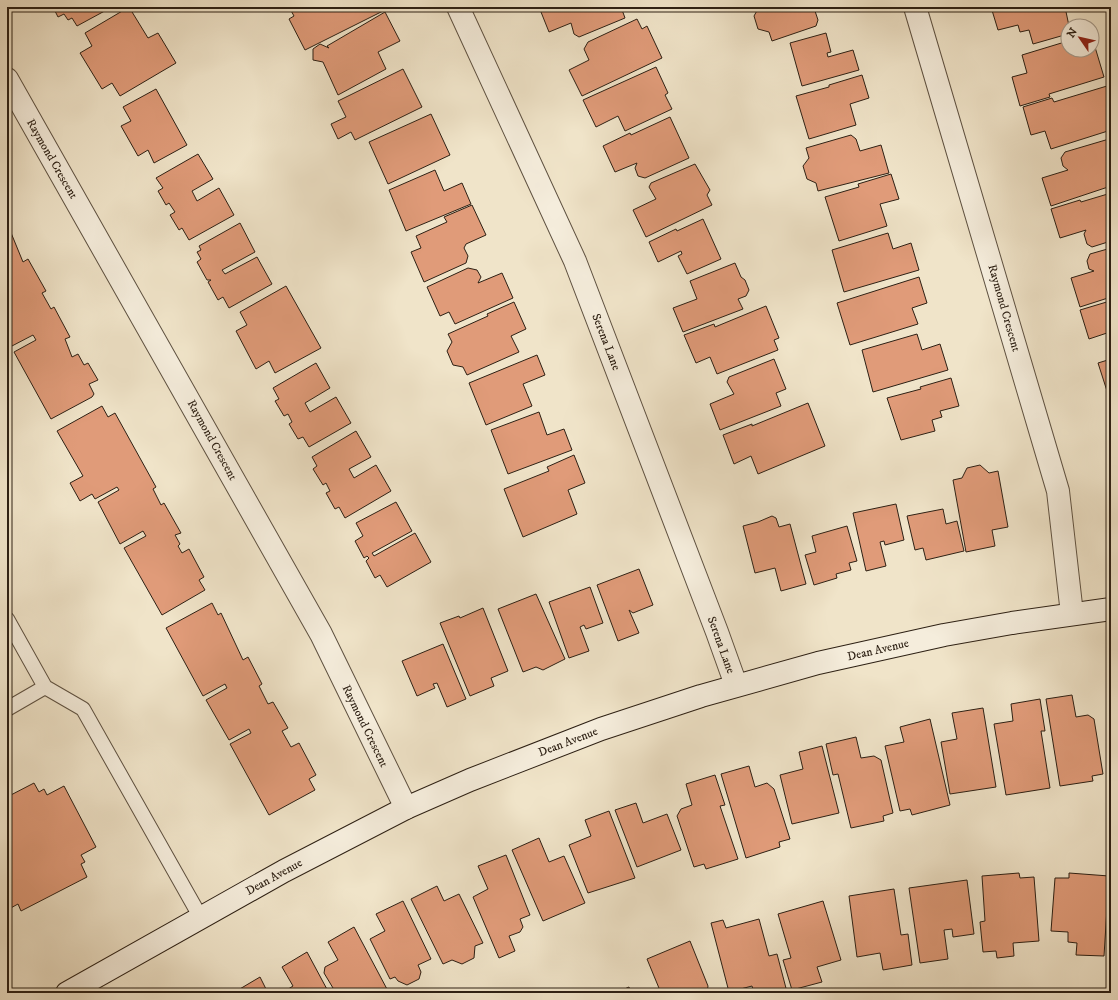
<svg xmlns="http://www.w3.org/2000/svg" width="1118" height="1000" viewBox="0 0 1118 1000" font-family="'IM FELL DW Pica',serif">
  <rect width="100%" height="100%" fill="#f0e4c9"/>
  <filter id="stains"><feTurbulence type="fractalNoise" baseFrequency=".005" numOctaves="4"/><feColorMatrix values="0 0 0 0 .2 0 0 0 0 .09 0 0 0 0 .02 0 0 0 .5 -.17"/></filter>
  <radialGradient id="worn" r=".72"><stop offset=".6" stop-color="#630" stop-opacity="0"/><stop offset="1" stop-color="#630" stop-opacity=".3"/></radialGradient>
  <path fill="#e09b79" stroke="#2d2014" d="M53 7H112L77 26 72 18 68 20 64 14 58 17Z
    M129 7 148 38 158 33 176 63 120 96 112 83 102 89 80 53 92 46 85 33Z
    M289 7H381L383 11 305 50 289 19 294 16Z
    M539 7H621L625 18 579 37 574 34 571 23 549 32Z
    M759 7H816L814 8 818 20 816 26 772 41 769 32 758 29 754 16Z
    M991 7H1065L1069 26H1068V34L1033 44 1029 30 1020 32 1018 25 998 30Z
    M385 12 400 41 378 52 386 69 338 95 323 62 313 60V49L320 44 329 48 327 46Z
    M637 19 642 29 647 26 662 58 582 96 569 70 589 60 584 49 588 42Z
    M826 33 831 52 827 53 828 57 853 50 859 70 802 86 790 43Z
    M1092 37 1104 77 1049 94 1050 97 1020 106 1012 77 1027 73 1022 55 1068 41V50H1092Z
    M656 67 668 93 665 95 672 109 625 131 618 116 596 127 583 100Z
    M403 69 422 107 355 140 351 132 338 139 331 124 346 117 338 101Z
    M862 75 869 98 850 104 856 125 809 139 796 96 829 87V85Z
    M1107 86 1111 99V130L1051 149 1045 131 1031 135 1023 107 1052 98 1054 102Z
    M156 89 187 145 154 163 148 150 138 156 121 126 131 121 123 107Z
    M431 114 450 155 388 184 369 142Z
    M670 117 689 158 645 178 638 176 635 168 637 163 615 172 603 146 630 133 631 135Z
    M851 135 856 139 860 151 881 145 889 173 818 191 816 183 807 179 803 166 809 158 806 148Z
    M1109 139 1111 146V171L1107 172 1111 186 1051 206 1042 178 1068 170 1063 166 1061 158 1065 152Z
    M198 154 213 179 192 191 197 201 219 188 234 215 189 240 182 228 179 230 170 215 175 212 169 203 166 205 158 191 163 188 156 178Z
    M695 164 710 190 707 195 712 205 646 237 633 210 656 199 649 187 651 183Z
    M435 170 444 191 462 183 471 204 406 231 389 190Z
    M891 174 899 199 880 204 887 226 839 241 825 197 859 187 858 184Z
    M1111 193V241L1092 247 1087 244 1084 234 1086 230 1060 238 1051 209 1080 200 1081 202Z
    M472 205 486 235 466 244 464 248 468 256 466 263 424 282 411 252 421 248 416 236 447 222 444 217Z
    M703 219 721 259 687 274 678 256 682 254 681 251 658 262 649 242 676 229 677 231Z
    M7 223 23 262 28 259 46 291 42 293 51 309 54 307 70 337 65 339 72 357 78 354 84 365 88 363 98 380 89 384 94 394 92 397 51 419 14 352 36 340 33 335 10 347 7 342V295L8 294 7 292Z
    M240 223 255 252 222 270 225 274 257 257 272 284 229 308 223 297 218 300 208 282 211 280H207L197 262 201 259 197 252 201 250 199 246Z
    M888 233 893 249 911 243 919 270 844 292 832 250Z
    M1111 248V297L1080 307 1071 278 1094 271 1089 269 1087 261 1090 254Z
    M735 263 741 277 745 280 749 290 746 296 738 299 743 309 683 332 673 308 697 299 690 281Z
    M468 268 477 270 481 277 478 283 502 273 513 298 455 324 449 312 440 316 427 287Z
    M919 277 927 303 912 308 918 324 850 345 837 303Z
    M286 286 321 348 275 373 269 361 256 369 236 331 247 325 240 312Z
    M1110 301 1111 304V335L1110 332 1089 339 1080 310Z
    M514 302 526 329 511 336 519 352 467 375 463 367 453 365 447 351 452 342 448 334 488 316 487 314Z
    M766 306 779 338 774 340 778 350 717 374 710 357 696 363 684 335 714 324 715 327Z
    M917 334 922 350 940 344 948 370 873 392 862 350Z
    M537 355 545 375 523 384 532 406 486 425 469 383Z
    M774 359 786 389 776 393 781 406 720 430 710 404 734 394 727 382 729 377Z
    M1111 359V390L1107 391 1098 363Z
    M316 363 330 388 305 403 310 412 336 397 351 423 309 447 303 437 298 439 289 424 292 422 288 414 284 416 275 401 279 399 273 388Z
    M951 378 959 406 940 411 942 417 932 420 935 431 901 440 887 398 921 389 920 387Z
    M808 403 825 446 758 474 751 456 734 464 723 435 752 424V426Z
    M102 406 108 417 115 413 156 487 153 489 161 505 164 503 181 533 175 535 180 544 178 546 182 553 189 549 204 577 199 580 205 590 162 615 124 548 146 536 143 531 120 544 98 502 119 490 117 487 95 499 92 494 80 501 70 483 83 476 57 431Z
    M539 412 547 435 564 429 572 450 508 474 491 430Z
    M356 431 371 457 349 469 354 478 376 465 391 491 345 518 339 507 335 509 326 493 330 491 326 483 323 485 313 469 317 466 312 457Z
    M574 455 585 483 568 490 577 514 523 537 504 489 549 471 547 467Z
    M980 465 989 473 998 471 1008 527 992 530 995 546 966 552 953 480 962 478 967 468Z
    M396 502 412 531 372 553 374 556 415 533 431 562 387 587 380 575 375 578 366 561 369 558 367 556 364 558 355 541 363 536 356 523Z
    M896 504 904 540 885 545 884 541 880 542 886 566 866 571 853 513Z
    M943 509 946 524 957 521 964 551 926 560 923 548 915 550 907 516Z
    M772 516 776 518 779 527 790 524 806 584 781 591 775 568 755 573 743 526 758 522Z
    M847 526 857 561 849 563 851 570 836 574 837 578 814 585 805 555 816 552 812 536Z
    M639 569 653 605 633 613 629 610 639 633 618 641 597 585Z
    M590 587 603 623 586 629 584 625 580 627 589 651 569 658 549 602Z
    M536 594 565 659 543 670 536 667 523 672 498 609Z
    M212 603 218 615 221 613 243 660 248 657 262 684 259 686 268 704 273 702 288 728 282 731 291 747 299 743 316 775 309 779 315 790 269 815 230 744 251 733 249 729 229 740 206 700 227 688 225 684 203 696 166 628Z
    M483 608 508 671 491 678 494 686 470 696 440 623 459 616 460 618Z
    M443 644 466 699 447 707 437 683 433 684 435 688 417 696 402 661Z
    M1072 695 1076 717 1088 715 1094 719 1103 774 1092 776 1093 781 1060 786 1046 699Z
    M1040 699 1045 731H1041L1050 788 1006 795 994 724 1013 721 1011 704Z
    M983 708 996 787 950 794 941 742 957 739 952 713Z
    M930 719 950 805 912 815 910 809 900 811 885 746 904 742 900 727Z
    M856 737 861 758 874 756 881 760 893 813 883 816 884 821 851 828 838 774 833 775 826 744Z
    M822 746 839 813 792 824 780 775 803 769 799 752Z
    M749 766 755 787 767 783 774 789 790 839 779 842 780 847 746 858 721 774Z
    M715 775 725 805 720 806 738 859 706 869 704 864 694 867 677 816 681 809 692 805 686 784Z
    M34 783 39 792 44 789 47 795 64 786 96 847 81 855 85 862 81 864 87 877 21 911 18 904 7 910V797Z
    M636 803 643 823 667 814 681 850 637 867 615 810Z
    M609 811 635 878 588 893 569 845 591 836 585 820Z
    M539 838 549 862 564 856 585 903 543 921 512 850Z
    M506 855 530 915 520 919 523 927 520 932 509 936 515 951 499 958 473 897 488 889 478 866Z
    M1019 873 1020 878 1034 877 1039 941 1013 943 1014 956 997 958 996 951 983 952 980 922 985 921 982 876Z
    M1069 873 1109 876 1104 956 1076 955 1077 943 1068 942V932L1051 931 1055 878H1069Z
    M967 880 974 934 953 937 952 929 944 930 948 959 920 963 909 888Z
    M437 886 444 901 459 894 483 943 475 946 474 958 462 964 452 960 443 964 411 899Z
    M894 889 901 935 908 934 912 965 883 970 880 953 857 957 849 896Z
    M403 901 431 959 418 965 421 972 419 979 407 985 398 981 395 977 390 979 370 939 385 931 376 914Z
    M823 901 841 960 817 967 822 982 792 990 783 960 791 958 778 914Z
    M759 919 769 956 777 954 787 992 754 993 752 986 729 992 711 923 723 920 726 928Z
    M354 927 388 991 385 993H336L324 973 325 967 338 960 328 942Z
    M690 941 708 986 707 993H661L647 959Z
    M307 952 329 993H282L293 986 282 967Z
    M260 977 268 993H233Z
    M629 987 631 993H615Z"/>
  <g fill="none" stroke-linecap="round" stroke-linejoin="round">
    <defs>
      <path id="lane" d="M7 619 45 687 83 709 201 918
        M7 709 45 687"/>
      <path id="street" d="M458 7 575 261 717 632 736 685
        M915 7 1058 491 1072 614
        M7 79 321 634 406 808"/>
      <path id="secondary" d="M67 993 284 871 406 808 470 780 601 729 701 696 818 663 944 635 1012 623 1111 609"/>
    </defs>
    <use href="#lane" stroke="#5e5141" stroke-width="16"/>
    <use href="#street" stroke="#5e5141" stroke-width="24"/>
    <use href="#secondary" stroke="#2d2014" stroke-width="24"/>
    <use href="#lane" stroke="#f5eddc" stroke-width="14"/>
    <use href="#street" stroke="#f5eddc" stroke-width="22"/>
    <use href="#secondary" stroke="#f5eddc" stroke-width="22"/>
  </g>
  <g text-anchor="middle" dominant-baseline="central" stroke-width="3" stroke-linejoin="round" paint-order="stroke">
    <g font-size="12" fill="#2d2014" stroke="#f5eddc">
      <text transform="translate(52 159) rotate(60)">Raymond Crescent</text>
      <text transform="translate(1004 308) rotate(74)">Raymond Crescent</text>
      <text transform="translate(606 342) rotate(69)">Serena Lane</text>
      <text transform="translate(212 440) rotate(61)">Raymond Crescent</text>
      <text transform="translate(721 645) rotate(70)">Serena Lane</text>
      <text transform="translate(878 650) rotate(-13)">Dean Avenue</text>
      <text transform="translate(365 726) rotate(64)">Raymond Crescent</text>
      <text transform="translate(568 742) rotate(-21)">Dean Avenue</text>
      <text transform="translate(274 877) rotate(-29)">Dean Avenue</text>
    </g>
  </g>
  <rect width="1118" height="1000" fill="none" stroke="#f0e4c9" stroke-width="24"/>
  <rect x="8" y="8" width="1102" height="984" fill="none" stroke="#2d2014" stroke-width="2"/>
  <rect x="12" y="12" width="1094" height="976" fill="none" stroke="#2d2014"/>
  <g transform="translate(1080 38) rotate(304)"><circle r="19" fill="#f5eddc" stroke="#a59b8c"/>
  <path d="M0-3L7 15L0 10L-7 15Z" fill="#8f2418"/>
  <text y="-6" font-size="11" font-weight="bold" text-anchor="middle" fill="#2d2014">N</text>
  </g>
  <rect width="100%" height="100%" filter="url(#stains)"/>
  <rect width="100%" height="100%" fill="url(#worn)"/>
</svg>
